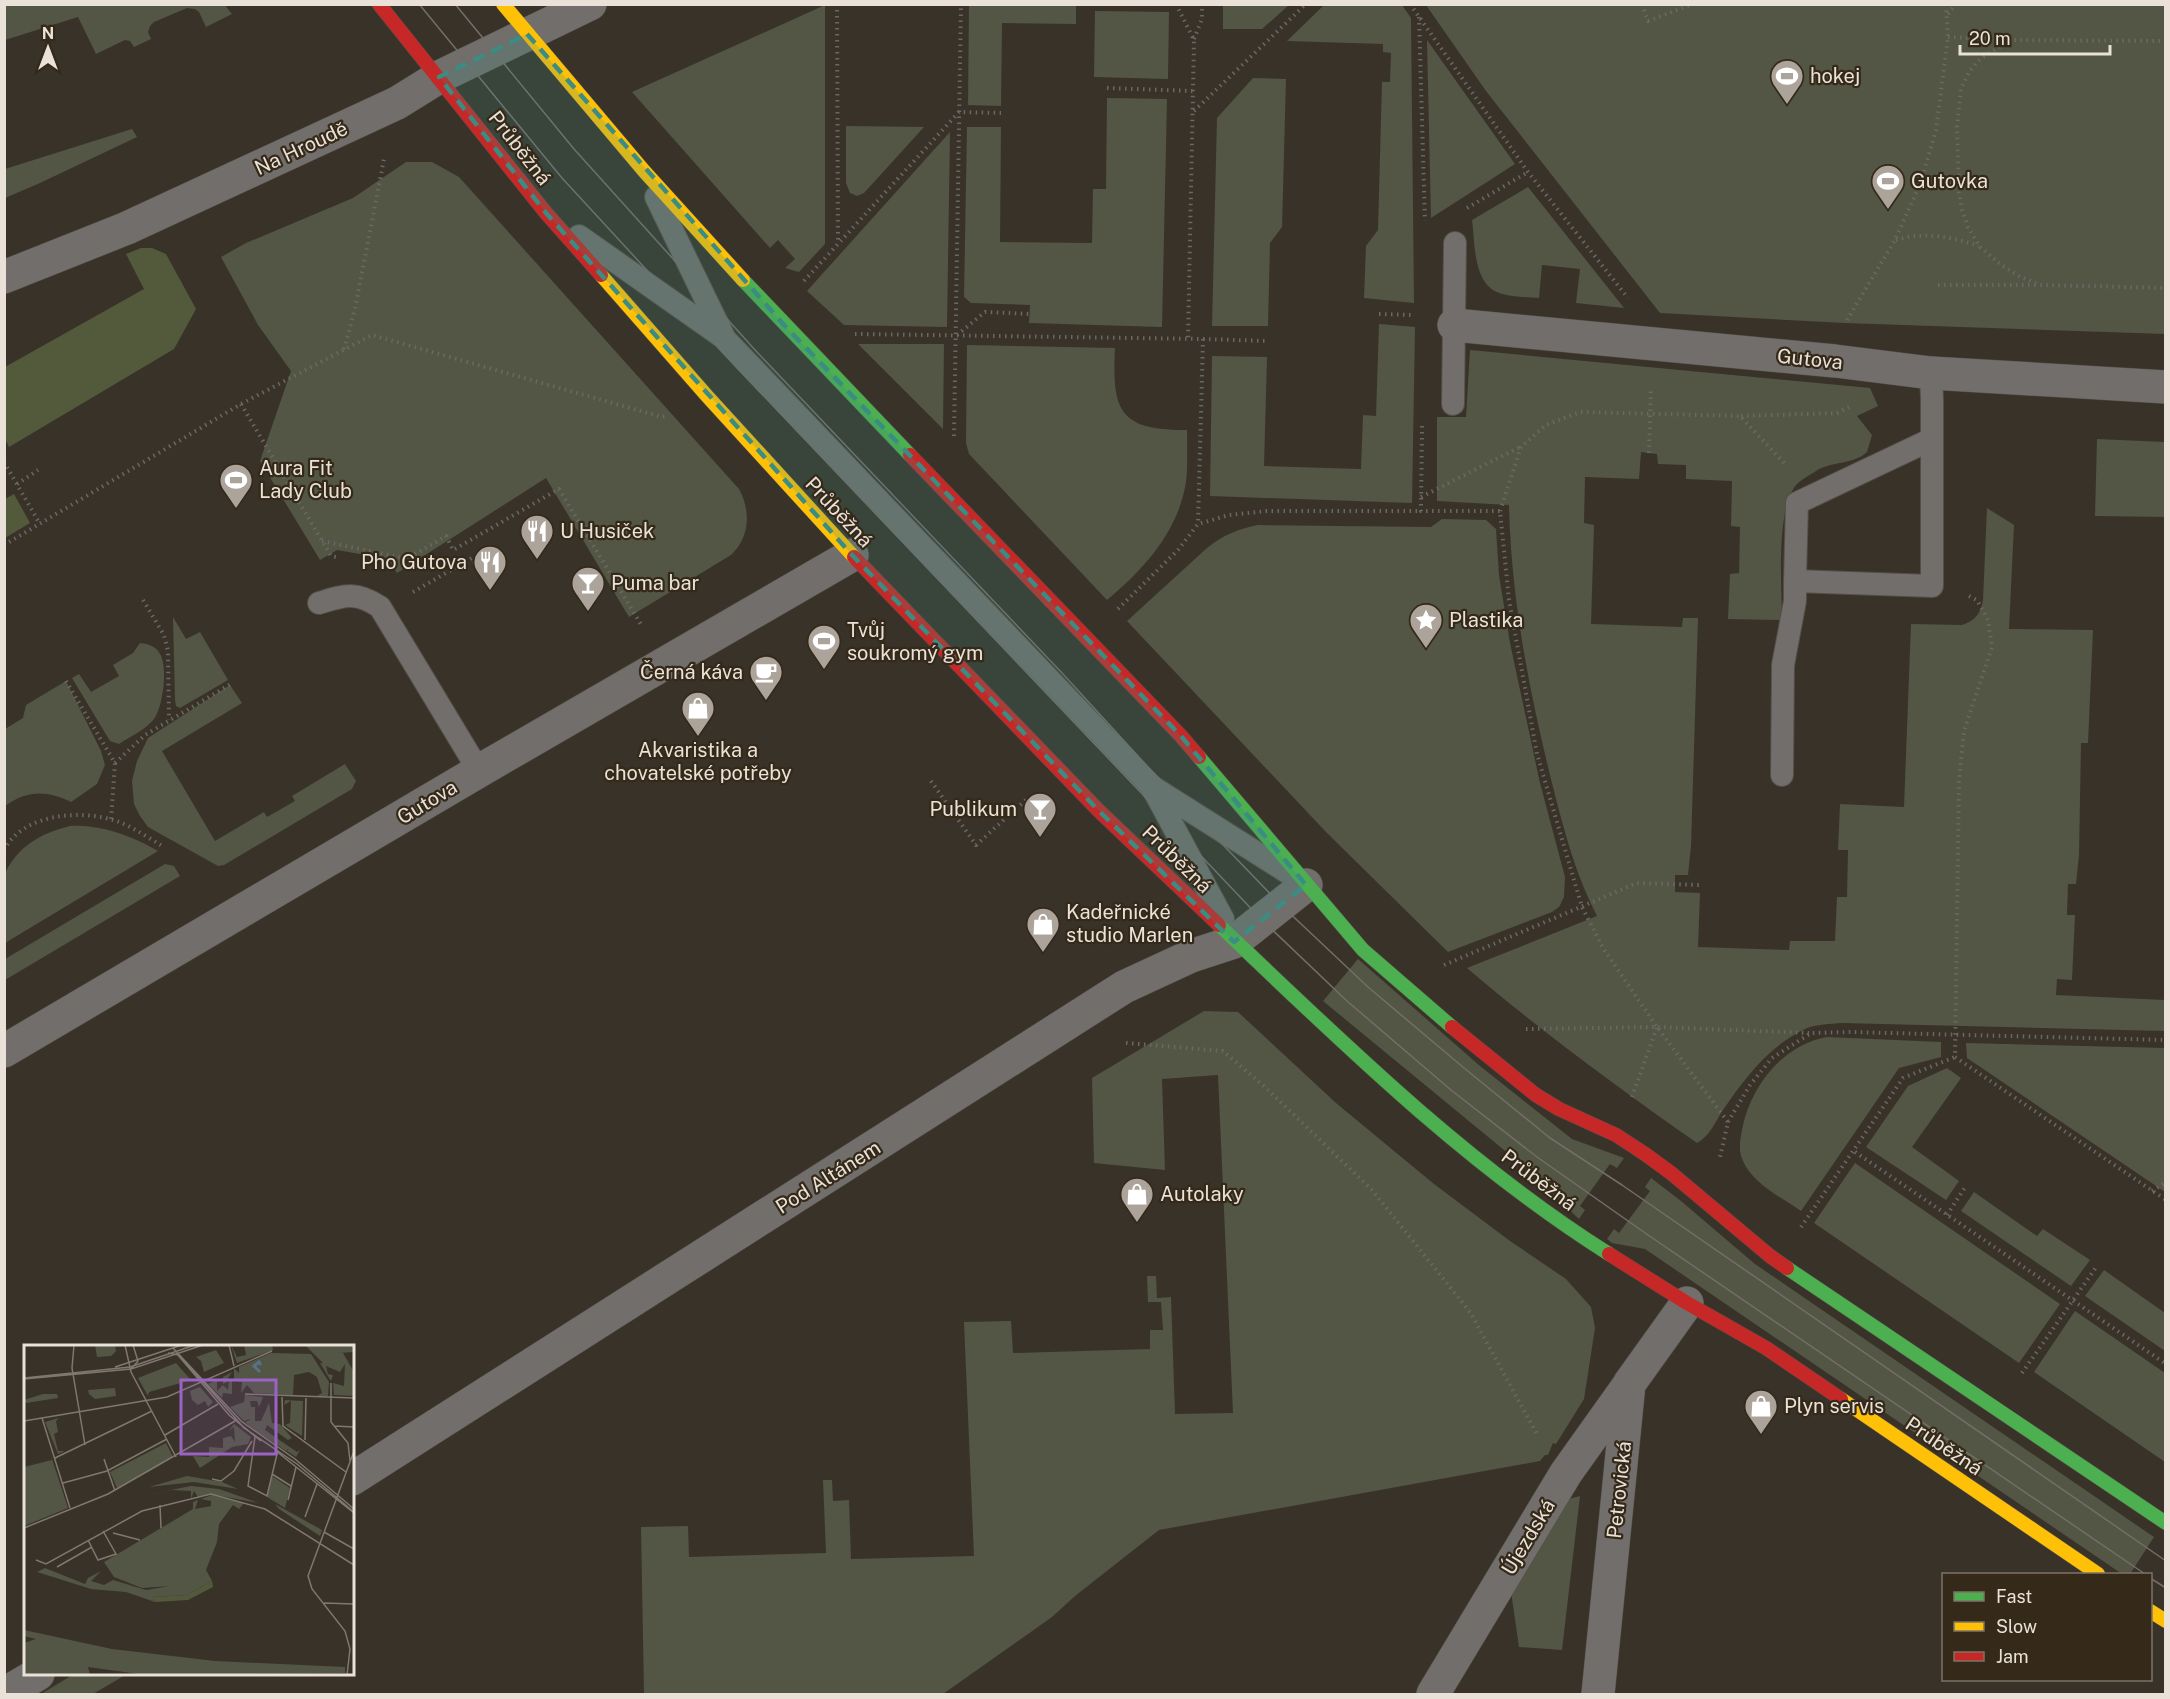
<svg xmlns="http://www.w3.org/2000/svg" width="2170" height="1699" viewBox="0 0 2170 1699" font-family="'Public Sans',sans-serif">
  <rect width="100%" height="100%" fill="#393229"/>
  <path fill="#535644" d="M224 4 232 14 206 27 199 12 195 9 187 8 154 22 150 26 148 32 151 39 134 47 130 41 125 40 96 54 78 17 5 40V5Z
    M825 5V244L799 272 785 268 795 259 778 240 770 248 632 92Z
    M969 5H1076V24L1002 23 1001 106 968 105Z
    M1223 5V4L1289 5 1262 29H1223Z
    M1324 5H1402L1411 18 1414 303 1364 298 1366 246 1378 230 1382 82H1390L1391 53 1383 52V44L1287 41Z
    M1426 5H2165V334L1845 323 1660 313 1486 91Z
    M1095 11 1169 12 1168 79 1094 77Z
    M1427 40 1515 164 1431 218Z
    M1253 78 1286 79 1282 227 1270 243 1268 326H1212L1217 118Z
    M1107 98 1167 99 1162 327 1029 323 1030 305 971 303 964 297 967 127H1001L1000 242 1092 243 1093 189H1106Z
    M846 126 924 127 864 193 857 196 850 193 846 183Z
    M132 129 137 137 40 183 5 198V169Z
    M950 132 947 327 844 325 807 291Z
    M406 162H432L459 177 739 489C751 511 750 537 731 555L629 617 546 478 397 573 388 559 337 550 320 560 260 461 291 371 258 325 221 257 246 243 353 198Z
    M1528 187 1624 308 1576 303 1580 269 1542 265 1539 298C1525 297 1504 297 1493 290 1473 277 1475 241 1472 220Z
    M1379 324 1415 327 1412 503 1210 496 1212 356 1267 357 1264 466 1361 469 1363 415 1376 416Z
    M858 344H944L943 429Z
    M967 345 1115 348C1112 411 1119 430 1187 430 1187 447 1188 465 1186 482 1178 532 1144 569 1107 600L969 454 966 443Z
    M1470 350 1870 388 1878 406 1857 416 1872 435 1867 452C1853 465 1831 461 1816 471 1810 475 1802 479 1797 484 1775 508 1782 588 1782 620L1728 619 1730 574 1739 573 1740 527 1731 526 1732 481 1686 479V465L1658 464 1657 454 1641 452 1639 479 1585 477 1584 523 1594 525 1591 624 1682 627 1683 618H1698L1691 846 1688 875H1675V892L1700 893 1698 947 1789 950 1790 941H1835L1837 897H1847L1848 850H1838L1840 804 1904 807 1911 624 1962 625C1975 621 1981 613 1983 600L1987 508 2014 525 2009 629 2093 630 2088 743H2081L2079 855 2076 884H2068L2067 915H2075L2072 980 2057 979 2056 995 2165 1000V1031L1842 1023C1831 1024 1816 1024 1805 1029 1768 1047 1745 1078 1723 1110 1715 1122 1710 1136 1697 1143 1617 1087 1542 1032 1467 968L1597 916C1576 876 1564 831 1553 787 1530 696 1511 599 1509 505L1437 501V417H1466Z
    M2097 439 2165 442V517L2095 516Z
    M1442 519 1486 520 1496 529 1499 575 1510 643 1540 783 1565 877 1564 897 1559 907 1552 912 1448 952 1326 832 1127 621 1207 548C1223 535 1238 529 1258 525L1431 527Z
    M173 617 186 639 200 632 228 680 180 708 176 706 175 700Z
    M140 643C148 644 156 646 160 654 168 667 163 707 154 719 145 730 131 736 119 744L110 741 72 678 79 674 91 692 119 676 113 665 133 653Z
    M66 681 101 751 105 765 97 784 71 802C47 790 27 790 5 806V729L23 718 26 705Z
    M230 685 242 703 162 751 215 841 264 812 267 817 295 801 292 796 345 764 356 781 352 789 224 865 218 866 148 827 140 816 134 804 132 781 137 761 148 738Z
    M70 826C99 824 133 836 158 851L5 943 4 876C16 847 41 833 70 826Z
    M165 864 174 866 180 876 5 980V959Z
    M1358 959 1480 1066 1572 1139 1624 1158 1617 1168 1610 1164 1580 1206 1585 1210 1579 1219 1521 1164 1323 1001Z
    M1204 1011 1238 1012 1336 1103 1434 1184 1510 1241 1566 1279 1591 1307 1595 1328 1584 1399 1556 1444 1553 1443 1548 1455H1545L1540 1461 1159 1530 1075 1596 1052 1617 943 1694H644L641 1527 688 1526 689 1557 826 1553 823 1480H832L833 1501 849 1500 851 1559 974 1556 964 1322 1011 1321 1013 1353 1150 1349V1330H1163L1161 1302H1148L1147 1276H1156L1157 1298 1171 1297 1175 1414 1233 1413 1218 1075 1162 1079 1165 1170 1094 1163 1092 1078Z
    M1827 1037 1941 1042V1057L1899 1068 1801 1211C1781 1197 1753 1184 1743 1161 1738 1151 1740 1141 1742 1130 1750 1087 1782 1045 1827 1037Z
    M1966 1043 2165 1048V1192L1967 1058Z
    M1947 1068 1961 1078 1912 1147 1959 1181 1946 1200 1866 1147 1908 1086Z
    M1855 1163 2060 1304 2019 1363 1814 1223Z
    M1651 1178 1681 1201 1755 1264 2154 1537 2130 1574H2122L1645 1249 1612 1243 1607 1239 1614 1229 1619 1233 1650 1191 1645 1187Z
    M1974 1192 2037 1236 2043 1229 2090 1260 2071 1286 1961 1211Z
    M2104 1270 2165 1313V1351L2085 1296Z
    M2075 1311 2165 1373V1462L2034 1372Z
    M1580 1496 1562 1650 1519 1647 1510 1585 1565 1500Z
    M74 1674H127L93 1694H41Z"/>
  <path fill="#535a3b" d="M141 248H152L166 254 196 309 174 349 9 447 5 439V367L144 289 126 254Z
    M14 494 30 523 5 538V499Z"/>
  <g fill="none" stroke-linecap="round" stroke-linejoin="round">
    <defs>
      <path id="lane" d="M656 197 724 337
        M579 236 724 338 1151 786 1287 872
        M1931 373 1932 400V586L1795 581 1797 503 1932 439
        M1453 404 1455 243
        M319 603C345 595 356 591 380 607L479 771
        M1782 775 1783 665 1795 601V581
        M1153 789 1223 919"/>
      <path id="street" d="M4 277 127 228 397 103 439 77 590 4
        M1454 325 1835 361 1931 373 2166 387
        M4 1051 479 771 852 555
        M352 1479 1124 987 1191 956 1234 942 1306 885
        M4 1694 38 1674
        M1433 1694 1566 1473 1628 1386
        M1598 1694 1629 1384 1687 1303"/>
      <path id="fast" d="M743 280 910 455
        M1199 757 1363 950 1452 1027
        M1219 925C1342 1042 1466 1164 1609 1254
        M1787 1268 2166 1523"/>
      <path id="slow" d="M503 4 644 171 743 280
        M601 275 707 396 854 557
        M1841 1399 2098 1574
        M2150 1611 2166 1621"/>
      <path id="jam" d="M379 4 546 213 601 275
        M910 455 1181 736 1199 757
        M854 557 1099 811 1219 925
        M1452 1027 1536 1095 1559 1109 1616 1135 1645 1154 1671 1173 1770 1256 1787 1268
        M1609 1254 1687 1303 1766 1348 1841 1399"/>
    </defs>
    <use href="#lane" stroke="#544e47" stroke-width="24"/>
    <use href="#street" stroke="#544e47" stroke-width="34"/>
    <use href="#fast" stroke="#544e47" stroke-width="15"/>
    <use href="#slow" stroke="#544e47" stroke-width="15"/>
    <use href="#jam" stroke="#544e47" stroke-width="15"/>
    <path stroke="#6b6864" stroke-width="4" stroke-dasharray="1.5 4.5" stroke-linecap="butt" d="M837 4 838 244
      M1176 4 1194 40 1188 339
      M1410 4 1528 172 1628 298
      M1642 4 1648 21 1693 4
      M1948 14 1956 4
      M1419 17 1425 221
      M1948 37 2011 40
      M1194 39 1202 19V4
      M2166 41 2011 40 1980 59 1969 72 1961 89 1957 127 1959 193 1962 210 1968 227 1980 247 2000 264 2019 276 2040 285 2166 288
      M1107 88 1193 91
      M1194 111 1306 4
      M1467 208 1528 172
      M1896 240C1925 231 1951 237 1979 246
      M804 281 959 112 1001 113
      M1938 285H2037
      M1379 314 1413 315
      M1847 320 1895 240 1921 182 1936 130 1948 37 1946 4
      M855 334 1203 339 1198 524
      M957 335 985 312 1030 314
      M1203 339 1267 341
      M344 349 355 309 384 159
      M241 404 331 556 336 557
      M1741 416 1837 413 1849 407
      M1422 426 1421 511H1500L1509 600 1537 754 1582 907 1603 948 1657 1027 1728 1122 1720 1157
      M954 436 961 4
      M1649 453 1651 388
      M4 462 40 524
      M17 484 38 470
      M1421 497 1520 447
      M1500 511 1521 447 1546 425 1580 412 1740 416 1786 465
      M322 541 407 559 446 536 453 550 559 489 642 626
      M4 545 241 404 372 335 662 417 666 416
      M413 592 472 558 476 565
      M1969 596 1977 600 1988 620 1992 647 1964 731 1959 780 1955 1057 2166 1200
      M143 600 164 635 168 651 169 720
      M1118 609 1178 550 1198 524 1229 515 1267 511H1421
      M66 681 115 763 111 820
      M115 763 145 735 231 684
      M931 781 976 845 1027 799
      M4 850C24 812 84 809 119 822 135 828 150 839 164 847
      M1444 965 1637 883 1699 885
      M1526 1029 1657 1027 1809 1033
      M1126 1043 1223 1051 1266 1088 1372 1190 1470 1312 1538 1436
      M1632 1097 1657 1027
      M1728 1122 1750 1085 1772 1058 1811 1033 1850 1032 2166 1040
      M1855 1152 2166 1364
      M2152 1191 2166 1182
      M1947 1215 1966 1186
      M1801 1227 1903 1078 1955 1057
      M2022 1373 2097 1266"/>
    <use href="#lane" stroke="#716e6b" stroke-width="22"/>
    <use href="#street" stroke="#716e6b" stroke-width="33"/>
    <use href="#fast" stroke="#4caf50" stroke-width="14"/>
    <use href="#slow" stroke="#ffc107" stroke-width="14"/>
    <use href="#jam" stroke="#c62828" stroke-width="14"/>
    <path stroke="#746e6a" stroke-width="1.5" d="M419 4 562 178 737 368 1262 920 1347 1001 1451 1090 1537 1157 1648 1235 2145 1574
      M455 4 574 149 756 351 1063 674 1147 766 1281 905 1368 987 1464 1068 1550 1138 1622 1185 2166 1561
      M2150 1578 2166 1588"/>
  </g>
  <path fill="#3b8c83" fill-opacity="0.2" stroke="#3b8c83" stroke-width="4.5" stroke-dasharray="12 8" stroke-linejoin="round" d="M527 34 784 325 1181 736 1306 885 1234 942 1099 811 852 555 546 213 439 77Z"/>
  <defs>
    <symbol id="stadium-pin" viewBox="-11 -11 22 30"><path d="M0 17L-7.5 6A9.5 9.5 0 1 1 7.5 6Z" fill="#aca49b" stroke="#352919"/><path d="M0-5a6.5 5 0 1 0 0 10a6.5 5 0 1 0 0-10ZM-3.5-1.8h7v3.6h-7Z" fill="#fff"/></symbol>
    <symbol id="restaurant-pin" viewBox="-11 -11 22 30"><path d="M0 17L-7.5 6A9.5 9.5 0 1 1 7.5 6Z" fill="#aca49b" stroke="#352919"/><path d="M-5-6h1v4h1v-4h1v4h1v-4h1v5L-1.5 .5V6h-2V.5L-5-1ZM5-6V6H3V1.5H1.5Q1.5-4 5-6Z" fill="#fff"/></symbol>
    <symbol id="bar-pin" viewBox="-11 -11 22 30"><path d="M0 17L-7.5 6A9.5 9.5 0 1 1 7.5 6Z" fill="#aca49b" stroke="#352919"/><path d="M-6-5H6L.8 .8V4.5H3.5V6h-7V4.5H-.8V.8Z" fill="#fff"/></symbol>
    <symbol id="sight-pin" viewBox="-11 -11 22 30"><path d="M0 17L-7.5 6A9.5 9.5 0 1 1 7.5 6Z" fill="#aca49b" stroke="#352919"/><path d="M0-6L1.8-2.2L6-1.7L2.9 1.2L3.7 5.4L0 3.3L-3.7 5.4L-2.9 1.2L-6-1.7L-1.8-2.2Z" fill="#fff"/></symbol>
    <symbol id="cafe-pin" viewBox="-11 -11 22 30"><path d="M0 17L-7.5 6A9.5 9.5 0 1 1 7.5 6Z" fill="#aca49b" stroke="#352919"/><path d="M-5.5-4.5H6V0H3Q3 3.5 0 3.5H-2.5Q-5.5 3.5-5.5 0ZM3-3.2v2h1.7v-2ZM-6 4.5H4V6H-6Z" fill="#fff"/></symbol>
    <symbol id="shop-pin" viewBox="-11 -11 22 30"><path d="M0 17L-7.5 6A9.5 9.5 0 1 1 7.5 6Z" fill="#aca49b" stroke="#352919"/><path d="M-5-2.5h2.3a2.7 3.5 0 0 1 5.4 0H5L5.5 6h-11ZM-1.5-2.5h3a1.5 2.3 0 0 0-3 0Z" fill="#fff"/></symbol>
  </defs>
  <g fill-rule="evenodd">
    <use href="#stadium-pin" x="1768" y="57" width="38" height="52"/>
    <use href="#stadium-pin" x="1869" y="162" width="38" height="52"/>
    <use href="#stadium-pin" x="217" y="461" width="38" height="52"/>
    <use href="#restaurant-pin" x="518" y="512" width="38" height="52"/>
    <use href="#restaurant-pin" x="471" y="543" width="38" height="52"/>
    <use href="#bar-pin" x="569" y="564" width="38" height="52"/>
    <use href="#sight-pin" x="1407" y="601" width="38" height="52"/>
    <use href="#stadium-pin" x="805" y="622" width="38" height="52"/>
    <use href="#cafe-pin" x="747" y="653" width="38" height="52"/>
    <use href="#shop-pin" x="679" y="689" width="38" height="52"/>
    <use href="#bar-pin" x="1021" y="790" width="38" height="52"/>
    <use href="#shop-pin" x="1024" y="905" width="38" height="52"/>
    <use href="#shop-pin" x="1118" y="1175" width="38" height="52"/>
    <use href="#shop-pin" x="1742" y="1387" width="38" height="52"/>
  </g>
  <g text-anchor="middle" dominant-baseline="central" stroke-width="4.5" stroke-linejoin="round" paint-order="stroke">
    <g font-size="20" fill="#eae2d8" stroke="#352919" text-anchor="start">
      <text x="1810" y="76">hokej</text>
      <text x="1911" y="181">Gutovka</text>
      <text x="259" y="468">Aura Fit<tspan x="259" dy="23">Lady Club</tspan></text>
      <text x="560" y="531">U Husiček</text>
      <text x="467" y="562" text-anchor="end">Pho Gutova</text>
      <text x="611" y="583">Puma bar</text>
      <text x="1449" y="620">Plastika</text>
      <text x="847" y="630">Tvůj<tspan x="847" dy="23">soukromý gym</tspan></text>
      <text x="743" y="672" text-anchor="end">Černá káva</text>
      <text x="698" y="750" text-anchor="middle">Akvaristika a<tspan x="698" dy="23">chovatelské potřeby</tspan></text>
      <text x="1017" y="809" text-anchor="end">Publikum</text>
      <text x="1066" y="912">Kadeřnické<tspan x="1066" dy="23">studio Marlen</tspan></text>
      <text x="1160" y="1194">Autolaky</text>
      <text x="1784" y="1406">Plyn servis</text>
    </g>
    <g font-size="20" fill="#eae2d8" stroke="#352919">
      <text transform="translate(301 148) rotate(-25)">Na Hroudě</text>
      <text transform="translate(520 148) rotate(52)">Průběžná</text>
      <text transform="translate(1810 359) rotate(6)">Gutova</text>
      <text transform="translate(839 512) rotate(47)">Průběžná</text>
      <text transform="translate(427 802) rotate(-31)">Gutova</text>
      <text transform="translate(1177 859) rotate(44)">Průběžná</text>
      <text transform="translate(828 1177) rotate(-32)">Pod Altánem</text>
      <text transform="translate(1539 1180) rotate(37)">Průběžná</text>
      <text transform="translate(1944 1446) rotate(34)">Průběžná</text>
      <text transform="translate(1619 1490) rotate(-84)">Petrovická</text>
      <text transform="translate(1528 1537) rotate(-59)">Újezdská</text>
    </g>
  </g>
  <g transform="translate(24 1345)">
    <rect width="330" height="330" fill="#393229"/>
    <path d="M71 0H91L92 6 87 11 73 12ZM207 0 213 12 222 10 220 0H248L249 5 213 18ZM281 0H330V7L314 8H319L330 27V51L310 50 309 38 320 41 321 19 316 27 302 21 304 29 309 30 307 36 296 18H299ZM192 5 200 18 180 27 177 16 172 12ZM247 8 287 9 305 37 304 51H293L298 48 293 32 285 27 270 30 269 50 230 48 223 40 217 48 218 37 213 36 218 33 210 36V23L215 28V22ZM152 18 167 35 125 47 124 51 114 33ZM208 27 204 33 208 35V49L199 48 198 53 184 39 193 35V46L199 40 204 45 205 36 199 39V32ZM176 42 189 57 184 62 181 56 174 60 168 55 166 46ZM91 43 92 51 71 54 65 49 64 45ZM19 49H33L34 53 2 58 0 55ZM221 50 239 52 235 62 233 56H226L227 62H231V76H237L245 58 248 78 256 79 268 93 264 95 243 80 241 85 273 107 276 105 272 112 263 106 265 103 262 106 231 85 221 77 226 75V74L220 76 206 62 220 57ZM261 55 279 56 278 91 261 80 266 78 267 56 260 60ZM35 73 32 76 34 87 30 89 34 106H41L34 109 21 77ZM210 79 227 92 224 99 208 102 176 123 169 111 185 112V102L199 103V93L207 91 211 97 210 82 205 86ZM142 98 149 112 93 143 86 127ZM26 108 44 163 0 181V122L28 115ZM163 131 198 137 214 144 170 137 125 142ZM248 131 266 143 261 163 243 152ZM167 141 195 144 235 158 185 149 174 152 170 146 167 154V146L148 145 112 152ZM188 150 220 158 215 164 209 160 195 179 193 197 182 225 188 236 163 250 129 252 131 257 102 247 67 244 13 227 21 223 61 239 64 233 77 226 67 236 80 240 89 235 122 245 146 241 118 243 90 232 80 217 169 164V157L174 155 171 164 187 161V156L177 154ZM251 159 298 185 296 191 255 164ZM0 285 88 304 191 316 321 322V328L122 330 64 322 66 330H0V298L12 294 0 291Z" fill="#535644"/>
    <path d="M188 236 189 242 164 255 131 257 129 252 163 250Z" fill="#535a3b"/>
    <path fill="none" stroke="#557287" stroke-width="3" d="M236 27 230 21 235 17 237 20"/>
    <path fill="none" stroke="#80786f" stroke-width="1.5" d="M50 0 48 23 61 100M101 0 107 27 152 112M205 0 210 21M149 3 217 76 271 114 330 164M144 8 155 10 220 83 273 119 330 167M153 9 205 70 237 96M91 22 158 0M107 24 114 16 109 0M0 33 106 22 171 0M0 34 107 24 179 0M307 38V77L324 98 326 116M221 49 330 53M258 52 259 81 322 127M18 73 46 163M0 76 143 52 248 6M310 81 330 82M141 90 194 59M231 92 224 141 243 151 254 105M281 95 282 53M252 106 330 168M31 113 128 66M80 114 91 146M248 129 267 141M188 134 197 136 210 126 228 96M39 138 83 126 143 94M264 155 272 122M136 160 137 183M281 172 293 139M0 183 84 149 211 76M300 187 330 204M89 188 116 195M64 195 74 215 92 209 79 186M12 215 22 219 118 166 187 149 241 164 330 220M33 222 68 202M300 258 330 259M323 330 326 304 321 286 288 244 284 231 330 106"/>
    <path fill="#9c63c6" fill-opacity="0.15" stroke="#9c63c6" stroke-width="3" d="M157 35H252V109H157Z"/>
    <rect width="330" height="330" fill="none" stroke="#eae2d8" stroke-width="3"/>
  </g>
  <rect width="2170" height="1699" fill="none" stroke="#eae2d8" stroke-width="12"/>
  <rect x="1942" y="1573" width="210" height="108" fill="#352919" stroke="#7d7365" stroke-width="1.5"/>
  <rect x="1954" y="1592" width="30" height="9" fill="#4caf50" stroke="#7d7365" stroke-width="1.5"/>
  <text x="1996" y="1603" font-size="18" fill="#eae2d8">Fast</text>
  <rect x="1954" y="1622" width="30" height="9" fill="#ffc107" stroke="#7d7365" stroke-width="1.5"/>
  <text x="1996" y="1633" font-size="18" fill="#eae2d8">Slow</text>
  <rect x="1954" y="1652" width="30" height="9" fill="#c62828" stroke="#7d7365" stroke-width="1.5"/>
  <text x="1996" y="1663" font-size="18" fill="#eae2d8">Jam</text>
  <g transform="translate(48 48)" stroke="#352919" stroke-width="4.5" paint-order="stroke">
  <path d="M0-4.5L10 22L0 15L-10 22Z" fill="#eae2d8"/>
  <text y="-9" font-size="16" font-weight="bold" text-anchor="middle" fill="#eae2d8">N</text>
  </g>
  <path d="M1960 45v9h150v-9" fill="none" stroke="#eae2d8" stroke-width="3"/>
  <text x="1969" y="45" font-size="18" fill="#eae2d8" stroke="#352919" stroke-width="4.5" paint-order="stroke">20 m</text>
</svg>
